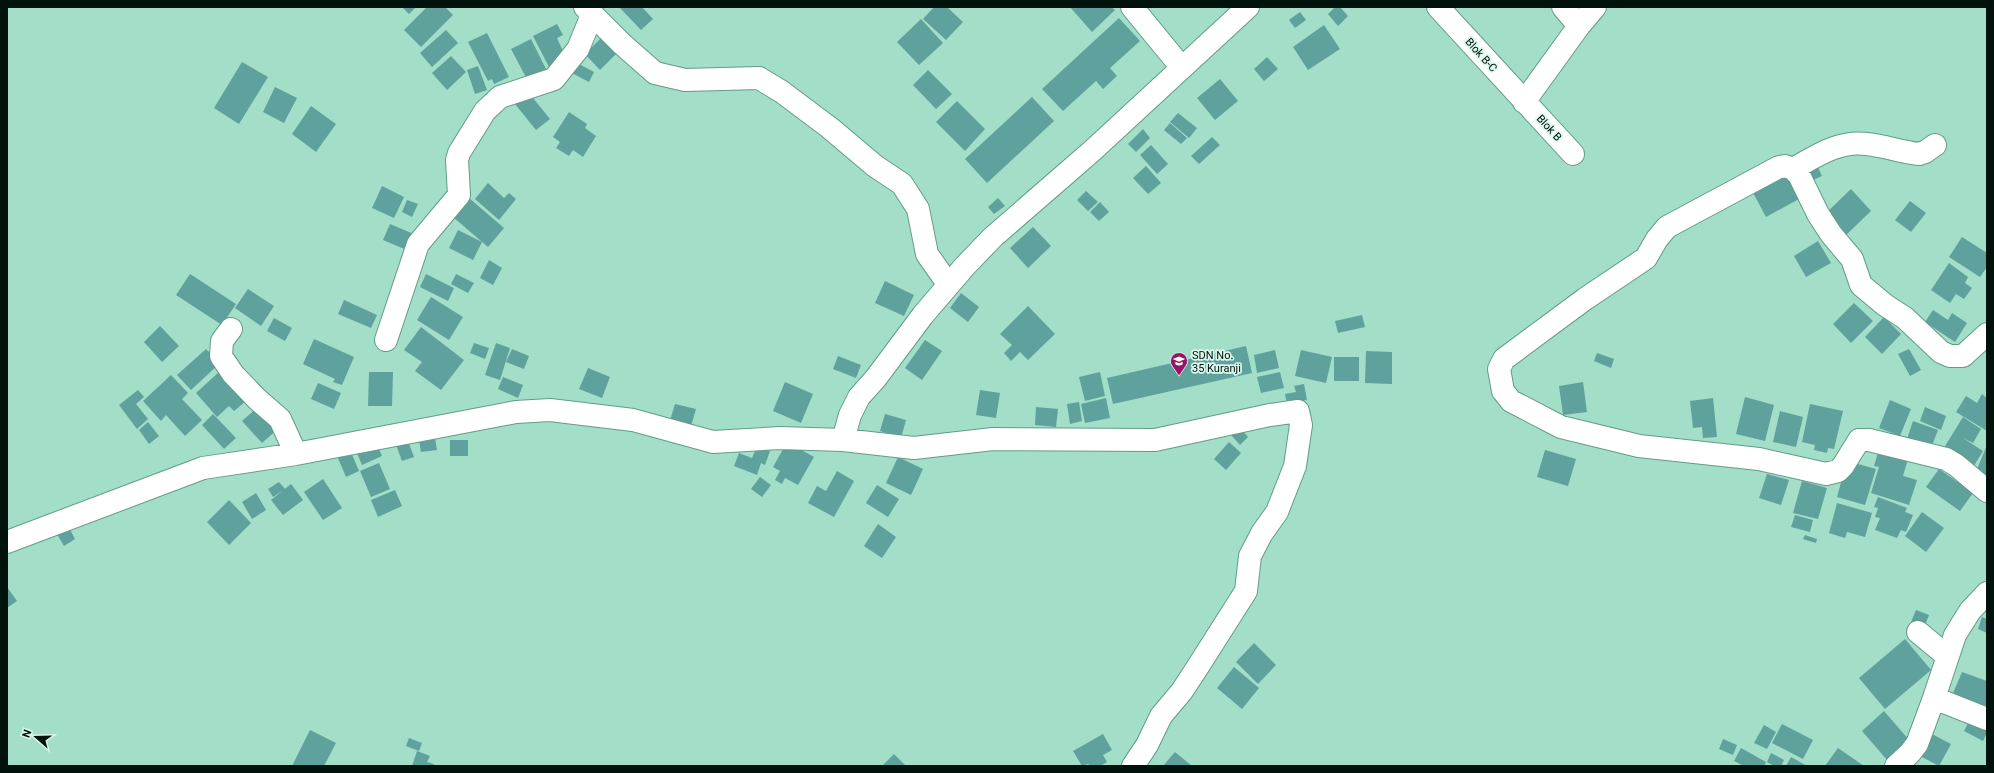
<svg xmlns="http://www.w3.org/2000/svg" width="1994" height="773" viewBox="0 0 1994 773" font-family="Roboto,sans-serif">
  <rect width="100%" height="100%" fill="#a2dec8"/>
  <path fill="#5fa19d" d="M402 7H416L409 14Z
    M427 7H445L453 15 421 47 404 30Z
    M621 7H642L653 19 641 30 620 8Z
    M934 7H947L963 22 946 40 923 19Z
    M1070 7H1111L1115 10 1092 32Z
    M1335 7H1340L1348 16 1338 26 1328 14Z
    M1300 12 1306 20 1295 28 1289 20Z
    M1119 18 1140 41 1110 68 1117 76 1103 89 1096 81 1063 111 1042 89Z
    M921 19 943 43 919 65 897 42Z
    M557 24 563 35 557 38 566 58 549 67 533 36Z
    M1324 25 1340 49 1308 70 1293 47Z
    M446 30 458 43 432 67 420 53Z
    M487 33 509 77 494 84 492 79 488 81 468 42Z
    M601 38 616 54 600 70 585 54Z
    M531 39 548 73 529 83 511 49Z
    M451 56 466 72 447 90 432 73Z
    M1267 57 1278 69 1264 81 1254 69Z
    M242 62 268 77 239 124 214 108Z
    M575 62 594 72 589 82 570 72Z
    M478 66 487 90 475 94 467 70Z
    M928 70 952 94 936 109 913 85Z
    M1220 79 1238 101 1215 120 1197 98Z
    M275 87 297 98 284 123 263 112Z
    M529 93 550 119 536 130 515 104Z
    M1032 97 1054 121 987 183 965 159Z
    M957 101 985 129 965 151 936 122Z
    M311 106 336 124 316 152 292 134Z
    M569 112 587 124 585 128 596 136 583 157 573 150 569 156 556 148 560 142 553 137Z
    M1178 113 1197 128 1189 138 1170 122Z
    M1170 123 1187 138 1181 144 1164 130Z
    M1143 129 1150 138 1136 152 1128 144Z
    M1212 137 1220 145 1199 164 1191 156Z
    M1151 145 1168 164 1157 174 1140 155Z
    M1817 165 1822 176 1811 181 1806 170Z
    M1146 166 1161 183 1148 194 1133 178Z
    M1784 171 1799 199 1766 217 1751 189Z
    M488 183 504 198 509 193 516 199 499 220 475 199Z
    M382 186 404 197 394 218 372 208Z
    M1851 189 1871 211 1845 236 1825 214Z
    M1086 191 1098 202 1088 211 1077 200Z
    M469 198 504 228 488 247 453 217Z
    M998 198 1005 206 994 214 988 207Z
    M407 200 418 204 412 217 402 212Z
    M1910 201 1926 213 1911 232 1895 220Z
    M1100 202 1109 212 1099 221 1090 212Z
    M390 224 416 235 409 251 383 240Z
    M1033 227 1051 246 1028 268 1010 248Z
    M458 230 482 242 473 260 449 248Z
    M1962 237 1987 253V267L1980 277 1949 257Z
    M1818 241 1831 263 1806 277 1794 256Z
    M489 260 502 268 493 285 480 278Z
    M1949 263 1968 277 1965 283 1972 288 1964 299 1956 294 1950 303 1931 290Z
    M190 274 236 304 222 325 176 295Z
    M426 274 454 288 448 301 420 287Z
    M456 274 474 283 468 293 451 284Z
    M885 281 914 295 904 316 875 303Z
    M248 289 274 306 261 326 235 308Z
    M961 293 979 307 968 322 950 308Z
    M431 297 463 317 449 340 417 320Z
    M344 300 377 315 371 328 338 314Z
    M1854 303 1873 321 1851 343 1833 324Z
    M1028 306 1055 334 1028 360 1020 352 1011 361 1004 353 1012 345 1000 334Z
    M1933 310 1948 320 1952 313 1967 323 1955 342 1925 322Z
    M1362 315 1365 327 1338 333 1335 321Z
    M1884 317 1901 334 1882 354 1865 337Z
    M274 318 292 328 285 341 267 331Z
    M160 326 179 346 162 362 144 342Z
    M421 327 464 360 441 390 415 371 422 362 404 350Z
    M314 339 354 357 342 385 333 382 335 379 303 364Z
    M925 340 942 351 922 380 905 368Z
    M474 343 489 348 485 359 470 353Z
    M496 343 510 348 500 380 485 375Z
    M1246 346 1252 373 1113 404 1107 378Z
    M206 349 220 363 191 390 177 375Z
    M512 349 529 356 524 369 506 362Z
    M1909 349 1921 370 1910 376 1898 354Z
    M1275 350 1279 368 1257 373 1254 355Z
    M1301 350 1332 357 1326 383 1295 376Z
    M1366 351 1392 352V384L1365 383Z
    M1597 353 1614 359 1611 368 1594 361Z
    M838 356 861 365 856 378 833 369Z
    M1334 357H1359V381H1334Z
    M588 368 610 377 602 398 579 389Z
    M219 372 246 401 234 411 229 406 217 417 196 393Z
    M369 372H393L392 406H368Z
    M1100 372 1105 396 1085 401 1079 377Z
    M1280 372 1284 388 1261 393 1257 377Z
    M171 375 188 393 182 399 202 420 185 436 166 415 161 421 143 401Z
    M503 377 523 385 518 398 498 389Z
    M785 382 813 394 801 423 773 411Z
    M1583 382 1587 412 1563 415 1559 386Z
    M318 383 341 393 334 409 311 399Z
    M1304 384 1307 400 1287 404 1285 394 1296 392 1294 386Z
    M138 390 144 397 136 404 148 419 137 429 119 405Z
    M980 390 1000 393 996 418 976 415Z
    M1982 394 1987 398V431L1956 412 1966 396 1977 403Z
    M1745 397 1774 405 1765 441 1736 434Z
    M1106 398 1110 418 1085 423 1081 404Z
    M1713 398 1717 437 1703 438 1702 427 1693 428 1690 401Z
    M1890 400 1911 409 1900 436 1879 428Z
    M1079 402 1082 421 1070 424 1067 404Z
    M675 404 696 409 689 433 668 427Z
    M1810 404 1843 411 1834 449 1828 448 1827 453 1814 450 1815 445 1802 442Z
    M259 406 280 427 262 443 242 421Z
    M1036 407 1058 409 1056 427 1035 425Z
    M1925 407 1946 416 1941 430 1920 421Z
    M1780 411 1803 417 1796 447 1773 442Z
    M213 414 236 438 224 449 202 425Z
    M885 414 906 420 901 438 880 431Z
    M1963 417 1981 429 1973 443 1963 438 1983 451 1972 469 1942 451Z
    M1913 421 1938 430 1930 451 1906 442Z
    M148 422 159 436 149 444 139 430Z
    M1239 427 1248 437 1240 445 1231 435Z
    M407 438 414 457 402 461 395 442Z
    M435 438 437 450 421 452 419 440Z
    M450 440H468V456H450Z
    M787 442 814 457 798 485 785 478 782 484 775 480 780 471 773 467Z
    M1229 442 1241 453 1226 470 1214 459Z
    M377 444 382 456 362 465 357 453Z
    M348 445 359 471 346 477 335 451Z
    M1987 445V479L1975 474Z
    M757 446 770 451 765 465 761 463 757 475 734 466 739 453 752 458Z
    M1879 449 1908 459 1903 476 1917 480 1909 505 1871 493 1879 467 1874 466Z
    M1545 450 1576 459 1568 486 1537 477Z
    M898 457 923 469 911 495 886 483Z
    M1847 461 1876 469 1865 505 1837 497Z
    M379 463 390 489 371 497 360 471Z
    M1939 469 1973 493 1960 511 1926 487Z
    M837 471 854 481 834 517 808 503 817 486 826 491Z
    M1767 474 1789 480 1781 505 1759 498Z
    M760 477 771 485 762 497 751 489Z
    M323 479 342 508 323 520 304 492Z
    M1802 481 1827 488 1818 519 1793 513Z
    M279 482 285 489 273 497 268 489Z
    M291 484 303 500 283 515 271 500Z
    M877 485 899 499 888 517 866 503Z
    M395 490 402 506 378 517 371 500Z
    M256 493 266 510 252 519 242 502Z
    M1878 497 1907 508 1905 512 1913 515 1906 532 1901 530 1897 538 1875 530 1880 518 1875 517 1878 508 1874 507Z
    M229 500 251 523 229 545 207 522Z
    M1837 503 1872 513 1865 537 1847 532 1845 538 1829 533Z
    M1922 512 1944 528 1926 552 1905 536Z
    M1795 515 1813 520 1810 532 1791 527Z
    M66 522 75 539 64 546 54 529Z
    M878 524 896 537 882 558 864 546Z
    M1805 535 1817 539 1816 543 1803 539Z
    M7 587 17 601 7 608Z
    M1916 610 1929 615 1924 628 1911 622Z
    M1982 617 1987 619V633L1978 629Z
    M1905 639 1931 670 1885 709 1859 678Z
    M1254 643 1276 665 1258 684 1236 662Z
    M1234 667 1259 688 1242 709 1217 688Z
    M1962 672 1987 681V703L1984 711 1951 698Z
    M1884 711 1910 741 1888 761 1862 731Z
    M1971 717 1987 725V733L1983 741 1964 731Z
    M1782 724 1813 740 1803 759 1772 743Z
    M1764 725 1776 732 1767 749 1754 743Z
    M310 730 336 743 324 766H292Z
    M1103 734 1112 750 1103 755 1107 762 1100 766H1090L1088 764 1082 766 1073 751Z
    M1932 734 1951 744 1939 766 1920 756Z
    M409 738 422 743 419 751 406 746Z
    M1723 739 1737 745 1733 755 1719 749Z
    M1741 748 1766 762 1764 766H1744L1734 761Z
    M1838 748 1864 766H1825Z
    M417 751 430 756 427 762 434 764 433 766H412Z
    M1175 752 1192 766H1163Z
    M1771 753 1784 760 1781 766H1774L1767 762Z
    M894 754 906 766H882Z
    M1791 757 1807 766H1786Z"/>
  <g fill="none" stroke-linecap="round" stroke-linejoin="round">
    <defs>
      <path id="minor" d="M585 7 622 44 655 73 685 80 759 78 782 92 830 128 875 166 902 184 918 209 927 254 948 284
        M1132 7 1182 68
        M1438 7 1573 154
        M1563 7 1579 26
        M1524 102 1579 26 1595 7
        M1793 169C1816 156 1839 140 1867 144 1885 146 1901 152 1919 154L1925 152 1935 145
        M231 329 222 341 221 356 233 374 257 399 280 419 296 454
        M1987 334 1963 356H1950L1941 352 1905 318 1885 305 1861 285 1852 259 1831 234 1818 214 1799 175 1793 169 1785 166 1779 167 1667 227 1657 239 1646 258 1585 299 1504 359 1499 369 1503 391 1511 401 1561 427 1639 446 1759 459 1826 474 1838 471 1843 466 1859 440H1869L1946 459 1956 465 1987 491
        M386 340 418 244 459 195 457 160 459 153 485 111 500 97 554 79 578 49 592 15
        M843 440 850 415 859 397 876 378 923 315 965 266 993 237 1092 151 1248 7
        M7 542 203 468 296 454 516 412 550 410 633 420 713 442 780 438 843 440 914 448 993 439 1155 440 1270 415 1298 411 1301 425 1295 466 1277 512 1262 533 1250 556 1246 591 1199 665 1182 691 1161 716 1147 745 1133 766
        M1918 632 1947 656
        M1934 698 1987 719
        M1896 766 1910 753 1917 744 1934 698 1955 635 1970 611 1987 593"/>
    </defs>
    <use href="#minor" stroke="#629c88" stroke-width="24"/>
    <use href="#minor" stroke="#fff" stroke-width="22"/>
  </g>
  <defs>
    <symbol id="school-pin" viewBox="-11 -11 22 30"><path d="M0 17L-7.5 6A9.5 9.5 0 1 1 7.5 6Z" fill="#991266" stroke="#daf7ec"/><path d="M0-5L7-2L0 1L-7-2ZM-4 1L0 2.5L4 1V4Q0 6-4 4Z" fill="#fff"/></symbol>
  </defs>
  <g fill-rule="evenodd">
    <use href="#school-pin" x="1169" y="351" width="20" height="27"/>
  </g>
  <g text-anchor="middle" dominant-baseline="central" stroke-width="3.5" stroke-linejoin="round" paint-order="stroke">
    <g font-size="11" fill="#00120b" stroke="#daf7ec">
      <text transform="translate(1481 55) rotate(48)">Blok B-C</text>
      <text transform="translate(1549 128) rotate(47)">Blok B</text>
    </g>
    <g font-size="11" fill="#00120b" stroke="#daf7ec" text-anchor="start">
      <text x="1192" y="355">SDN No.<tspan x="1192" dy="13">35 Kuranji</tspan></text>
    </g>
  </g>
  <rect width="1994" height="773" fill="none" stroke="#00120b" stroke-width="16"/>
  <g transform="translate(36 737) rotate(290)" stroke="#daf7ec" stroke-width="3" paint-order="stroke">
  <path d="M0-3L7 15L0 10L-7 15Z" fill="#00120b"/>
  <text y="-6" font-size="11" font-weight="bold" text-anchor="middle" fill="#00120b">N</text>
  </g>
</svg>
